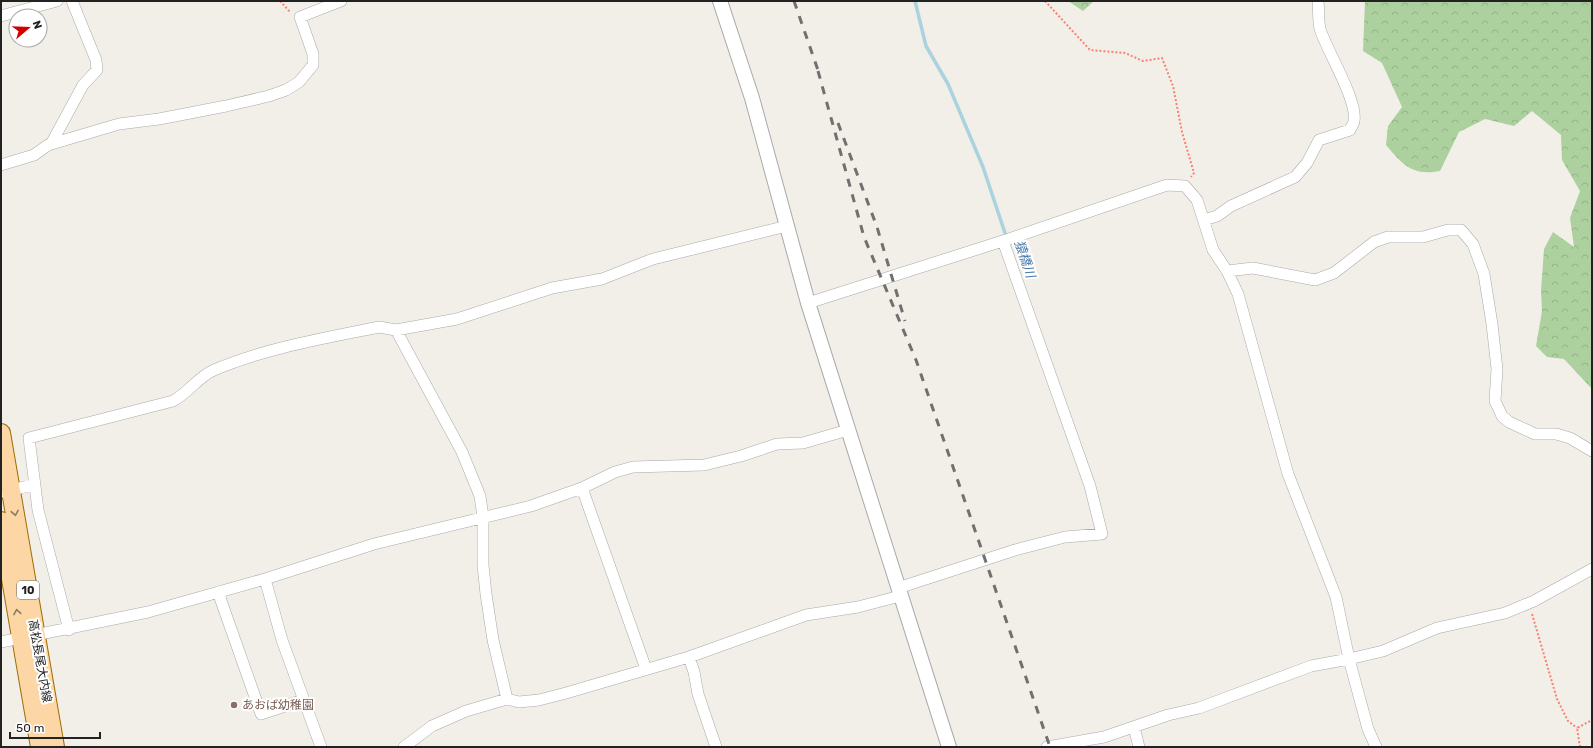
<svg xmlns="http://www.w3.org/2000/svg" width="1593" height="748" viewBox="0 0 1593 748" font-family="Rubik,'Noto Sans JP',sans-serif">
  <defs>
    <pattern id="forest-crowns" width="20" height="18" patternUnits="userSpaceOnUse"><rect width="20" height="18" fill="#add19e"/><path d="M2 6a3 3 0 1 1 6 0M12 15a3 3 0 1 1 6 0" fill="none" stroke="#95b388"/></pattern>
  </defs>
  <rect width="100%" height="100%" fill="#f2efe9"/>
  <path fill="url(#forest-crowns)" d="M1068 1H1094L1083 11Z
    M1365 1H1592V389L1564 359 1547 357 1536 346 1542 311 1541 291 1544 249 1553 232 1574 247 1570 218 1580 191 1562 160 1561 135 1532 111 1514 126 1485 119 1459 132 1440 171C1412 176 1403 165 1386 145L1388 126 1402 107 1382 63 1363 51Z"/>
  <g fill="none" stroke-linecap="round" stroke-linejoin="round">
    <path stroke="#aad3df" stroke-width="3.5" d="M915 1 926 46 948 84 983 167 1007 239"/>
    <defs>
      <path id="minor" d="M1 16 57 1
        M51 144 83 85 97 70 96 60 72 1
        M1 165 34 155 48 145 119 124 159 119 226 106 269 96 286 90 299 82 313 65V54L300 17 341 1
        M1204 220 1217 216 1231 206 1295 177 1307 163 1319 140 1350 130C1351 127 1354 124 1354 121 1358 101 1327 51 1320 29 1318 20 1319 10 1318 1
        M1227 271 1253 268 1315 280 1334 273 1374 242 1388 237H1423L1448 230H1461L1473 244 1484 274 1492 324 1497 369 1495 401 1502 416 1509 422 1535 434H1556L1570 438 1592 451
        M808 303 1009 239 1167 185 1185 186 1197 200 1213 250 1227 271 1238 294 1288 474 1336 597 1349 659 1368 729 1376 747
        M396 330 462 452 480 496 483 517V565L486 594 493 640 507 699
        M582 488 646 669
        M1 492 34 485
        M265 579 282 640 321 747
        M898 588 1015 550 1065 537 1102 534 1090 486 1003 241
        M218 592 261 714 303 700
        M69 630 38 510 29 438 173 401C188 393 198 377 214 370 266 348 324 338 379 327L396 330 457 319 552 288 602 279 653 259 787 226
        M1 642 148 612 265 579 374 544 531 506 582 488 615 472 633 467 704 465 741 456 777 444 803 443 848 430
        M689 657 694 672 698 694 716 747
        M1134 727 1139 747
        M404 747 432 726 466 711 507 699 519 702 539 700 566 693 689 657 806 615 858 607 900 596
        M1047 747 1104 737 1168 715 1199 708 1311 666 1349 659 1383 651 1437 628 1505 613 1534 601 1592 569"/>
      <path id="tertiary" d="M720 1 752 98 808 303 949 747"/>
      <path id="primary" d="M1 433 55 747
        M1 521 40 747"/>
    </defs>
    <use href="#minor" stroke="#a9a9a9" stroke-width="12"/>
    <use href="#tertiary" stroke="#a9a9a9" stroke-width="16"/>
    <use href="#primary" stroke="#a06b00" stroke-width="20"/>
    <path stroke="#fa8072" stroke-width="2" stroke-dasharray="2 2" stroke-linecap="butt" d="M280 1 290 12
      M1045 1 1090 50 1125 53 1143 61 1162 58 1173 86 1182 132 1194 173 1191 177
      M1532 614 1557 699 1568 721 1577 728
      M1580 747 1577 728 1592 720"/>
    <use href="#minor" stroke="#fff" stroke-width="11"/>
    <use href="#tertiary" stroke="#fff" stroke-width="14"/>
    <use href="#primary" stroke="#fcd6a4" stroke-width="18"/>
    <path stroke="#707070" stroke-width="3" stroke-dasharray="8 8" stroke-linecap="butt" d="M794 1 820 76
      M818 71 864 237 916 360 1050 747
      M838 123 877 227 905 321"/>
  </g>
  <defs><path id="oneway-chevron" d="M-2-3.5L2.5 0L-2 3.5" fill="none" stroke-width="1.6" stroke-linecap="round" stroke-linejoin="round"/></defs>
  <g stroke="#8f7c63">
    <use href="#oneway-chevron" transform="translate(15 513) rotate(80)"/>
    <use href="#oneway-chevron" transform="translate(17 612) rotate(-100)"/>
  </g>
  <circle fill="#8d6e63" stroke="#fff" stroke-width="1.5" cx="234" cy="705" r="4"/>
  <g text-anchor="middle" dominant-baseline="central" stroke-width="4" stroke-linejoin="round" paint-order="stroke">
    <rect fill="#fff" stroke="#646464" stroke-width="1" x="17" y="581" width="22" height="18" rx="3"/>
    <g font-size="11" font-weight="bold" fill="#222">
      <text x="28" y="590">10</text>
    </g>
    <g font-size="12" fill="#222" stroke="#fff">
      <text transform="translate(40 661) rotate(80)">高松長尾大内線</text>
    </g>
    <g font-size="12" fill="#785e54" stroke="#fff" text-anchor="start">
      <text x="242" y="705">あおば幼稚園</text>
    </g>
    <g font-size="13" font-style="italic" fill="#4a7aab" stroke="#fff">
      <text transform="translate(1025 259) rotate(71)">猿橋川</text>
    </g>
  </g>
  <rect width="1593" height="748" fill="none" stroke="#222222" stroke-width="4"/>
  <g transform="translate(28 28) rotate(71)"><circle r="19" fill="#ffffff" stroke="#a7a7a7"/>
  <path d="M0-3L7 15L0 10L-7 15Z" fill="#d40000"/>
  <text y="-6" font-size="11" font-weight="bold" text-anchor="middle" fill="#222222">N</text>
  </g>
  <path d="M10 732v6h90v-6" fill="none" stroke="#222222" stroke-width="2"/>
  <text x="16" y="732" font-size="12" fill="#222222" stroke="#ffffff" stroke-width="3" paint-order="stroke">50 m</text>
</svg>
